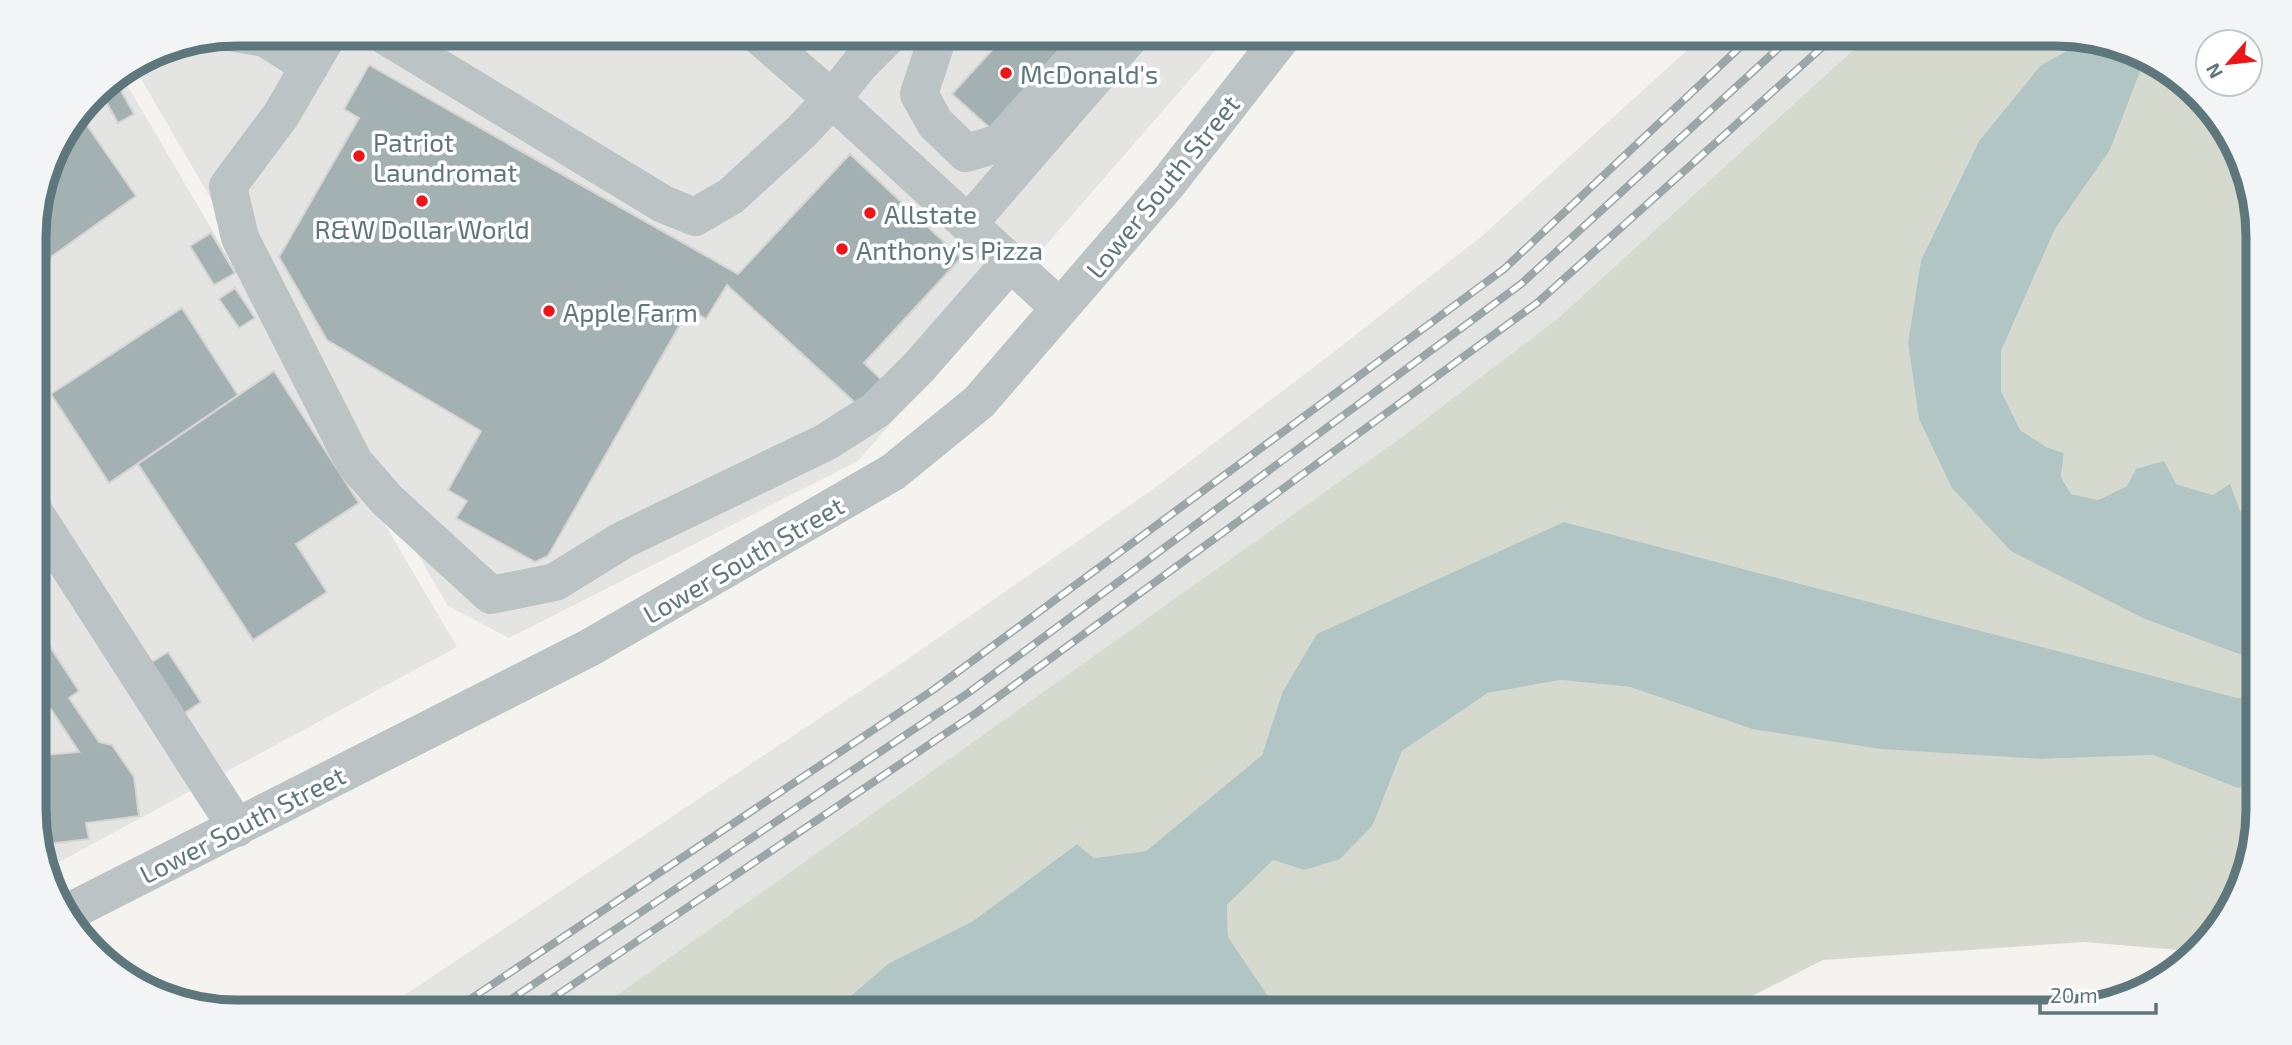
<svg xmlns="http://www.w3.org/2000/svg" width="2292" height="1045" viewBox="0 0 2292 1045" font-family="'Exo 2',sans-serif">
  <rect width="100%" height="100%" fill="#f4f3ef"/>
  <path fill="#e4e4e3" d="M236 33H1223L1227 37 858 461 509 638 448 606 133 65 159 49Z
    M1706 33H1872L1557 319 1402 437 593 1012H379L902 663 1156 487 1326 358 1482 236Z
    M120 73 457 647 48 868 35 836 34 223 54 147 102 84Z"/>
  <path fill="#d5d9ce" d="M1872 33H2056L2087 39 2040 66 1979 141 1921 260 1908 342 2147 620 2255 660 2258 664V693L2238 698 1564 522 1282 693 1262 755 1146 851 1094 858 1077 844 973 921 889 963 832 1012H593L1402 437 1557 319Z
    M2150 62 2217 113 2257 210 2258 514 2240 511 2213 495 2176 484 2127 486 2098 500 2071 494 2061 477 2064 453 2046 447 2020 431 2001 391V351L2055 229 2110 150 2143 64Z
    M1560 680 1630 687 1752 729 2042 759 2153 755 2238 788 2259 784V809L2243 887 2190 951 2084 942 1823 960 1722 1011 1279 1012 1228 937 1227 905 1273 860 1304 870 1373 825 1402 751 1488 693Z"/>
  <path fill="#b1c5c5" d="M2087 39 2134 49 2150 62 2143 64 2110 150 2055 229 2001 351V391L2020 430 2046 447 2064 453 2061 477 2071 494 2098 500 2127 486 2136 469 2164 461 2176 484 2213 495 2230 484 2240 511 2258 514V664L2255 660 2147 620 2011 551 1952 488 1919 419 1908 342 1921 260 1979 141 2040 66Z
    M1564 522 2238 698 2258 693 2259 784 2238 788 2153 755 2042 759 1881 749 1752 729 1630 687 1560 680 1488 693 1402 751 1373 825 1340 859 1304 870 1273 860 1227 905 1228 937 1279 1012H832L889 963 973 921 1077 844 1094 858 1146 851 1262 755 1282 693 1317 634Z"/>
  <path fill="#a4b1b3" stroke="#d5d4d2" stroke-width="2" d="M998 33H1093L992 130 952 94 1003 38Z
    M369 65 738 274 850 154 961 258 864 363 886 384 862 409 727 285 706 319 689 309 548 556 535 562 456 518 467 501 448 490 481 431 327 340 279 257 359 118 344 109Z
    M119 87 134 114 118 123 103 96Z
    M79 114 136 196 34 269V223L54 147Z
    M211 233 235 273 214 285 190 246Z
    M235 288 255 318 239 328 219 299Z
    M182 308 238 395 109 483 51 394Z
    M274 371 359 503 296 544 327 592 253 640 138 464Z
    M35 624 79 691 69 698 99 742 112 745 134 777 139 816 86 823 89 839 39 845 35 836V796H37L35 785 49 784 45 755 79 752 51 709 41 716 35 717Z
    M168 652 201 702 177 718 144 667Z"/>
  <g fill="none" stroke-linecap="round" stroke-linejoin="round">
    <path stroke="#bcc3c5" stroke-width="38" d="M235 33 265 38 310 66
      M329 33 281 115 228 186 240 238 354 462 387 500 491 595 555 582 623 540 826 442 876 410 919 367 1010 263
      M381 33 663 204 695 217 731 196 802 131 832 99 1060 308
      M756 33 832 99 860 64 891 33
      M939 33 919 94 935 123 966 153 1000 143 1098 33
      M968 224 1133 33
      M34 512 237 828
      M67 913 589 648 893 472 979 402 1168 183 1285 33"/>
    <defs>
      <path id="rail" d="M451 1012 933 690 1504 269 1755 33
        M492 1012 968 693 1521 284 1795 33
        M532 1012 976 713 1537 303 1838 33"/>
    </defs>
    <use href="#rail" stroke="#9ba6a9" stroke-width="8"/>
    <use href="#rail" stroke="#fff" stroke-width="5" stroke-dasharray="16" stroke-linecap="butt"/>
  </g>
  <g fill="#ee1518" stroke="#fff" stroke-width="2.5">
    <circle cx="1006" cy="73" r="7"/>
    <circle cx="359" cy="156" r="7"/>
    <circle cx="422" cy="201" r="7"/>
    <circle cx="870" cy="213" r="7"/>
    <circle cx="842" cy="249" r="7"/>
    <circle cx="549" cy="311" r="7"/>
  </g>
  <g text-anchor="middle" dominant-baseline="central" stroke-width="7" stroke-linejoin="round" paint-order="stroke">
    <g font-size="26" fill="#5d777c" stroke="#fff" text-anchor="start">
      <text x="1020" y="73">McDonald's</text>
      <text x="373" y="141">Patriot<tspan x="373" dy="30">Laundromat</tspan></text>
      <text x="884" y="213">Allstate</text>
      <text x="422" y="228" text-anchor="middle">R&amp;W Dollar World</text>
      <text x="856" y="249">Anthony's Pizza</text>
      <text x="563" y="311">Apple Farm</text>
    </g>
    <g font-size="26" fill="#5d777c" stroke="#fff">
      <text transform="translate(1162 186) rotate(-51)">Lower South Street</text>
      <text transform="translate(743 559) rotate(-30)">Lower South Street</text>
      <text transform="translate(242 824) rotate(-27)">Lower South Street</text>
    </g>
  </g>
  <path d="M0 0H2292V1045H0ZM237 46H2055A191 191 0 0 1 2246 237V809A191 191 0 0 1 2055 1000H237A191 191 0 0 1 46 809V237A191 191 0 0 1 237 46Z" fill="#f2f4f5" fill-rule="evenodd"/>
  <path fill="none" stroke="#5d777c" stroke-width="9" d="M237 46H2055A191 191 0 0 1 2246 237V809A191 191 0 0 1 2055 1000H237A191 191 0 0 1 46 809V237A191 191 0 0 1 237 46Z"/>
  <g transform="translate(2229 63) rotate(242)"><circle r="33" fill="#ffffff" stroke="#bec9cb" stroke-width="2"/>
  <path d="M0-5L12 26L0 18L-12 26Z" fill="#ee1518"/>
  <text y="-10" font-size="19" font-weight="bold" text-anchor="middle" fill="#5d777c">N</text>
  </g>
  <path d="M2040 1003v10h116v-10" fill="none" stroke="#5d777c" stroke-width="3.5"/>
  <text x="2050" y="1003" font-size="21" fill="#5d777c" stroke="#ffffff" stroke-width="5" paint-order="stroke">20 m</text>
</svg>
